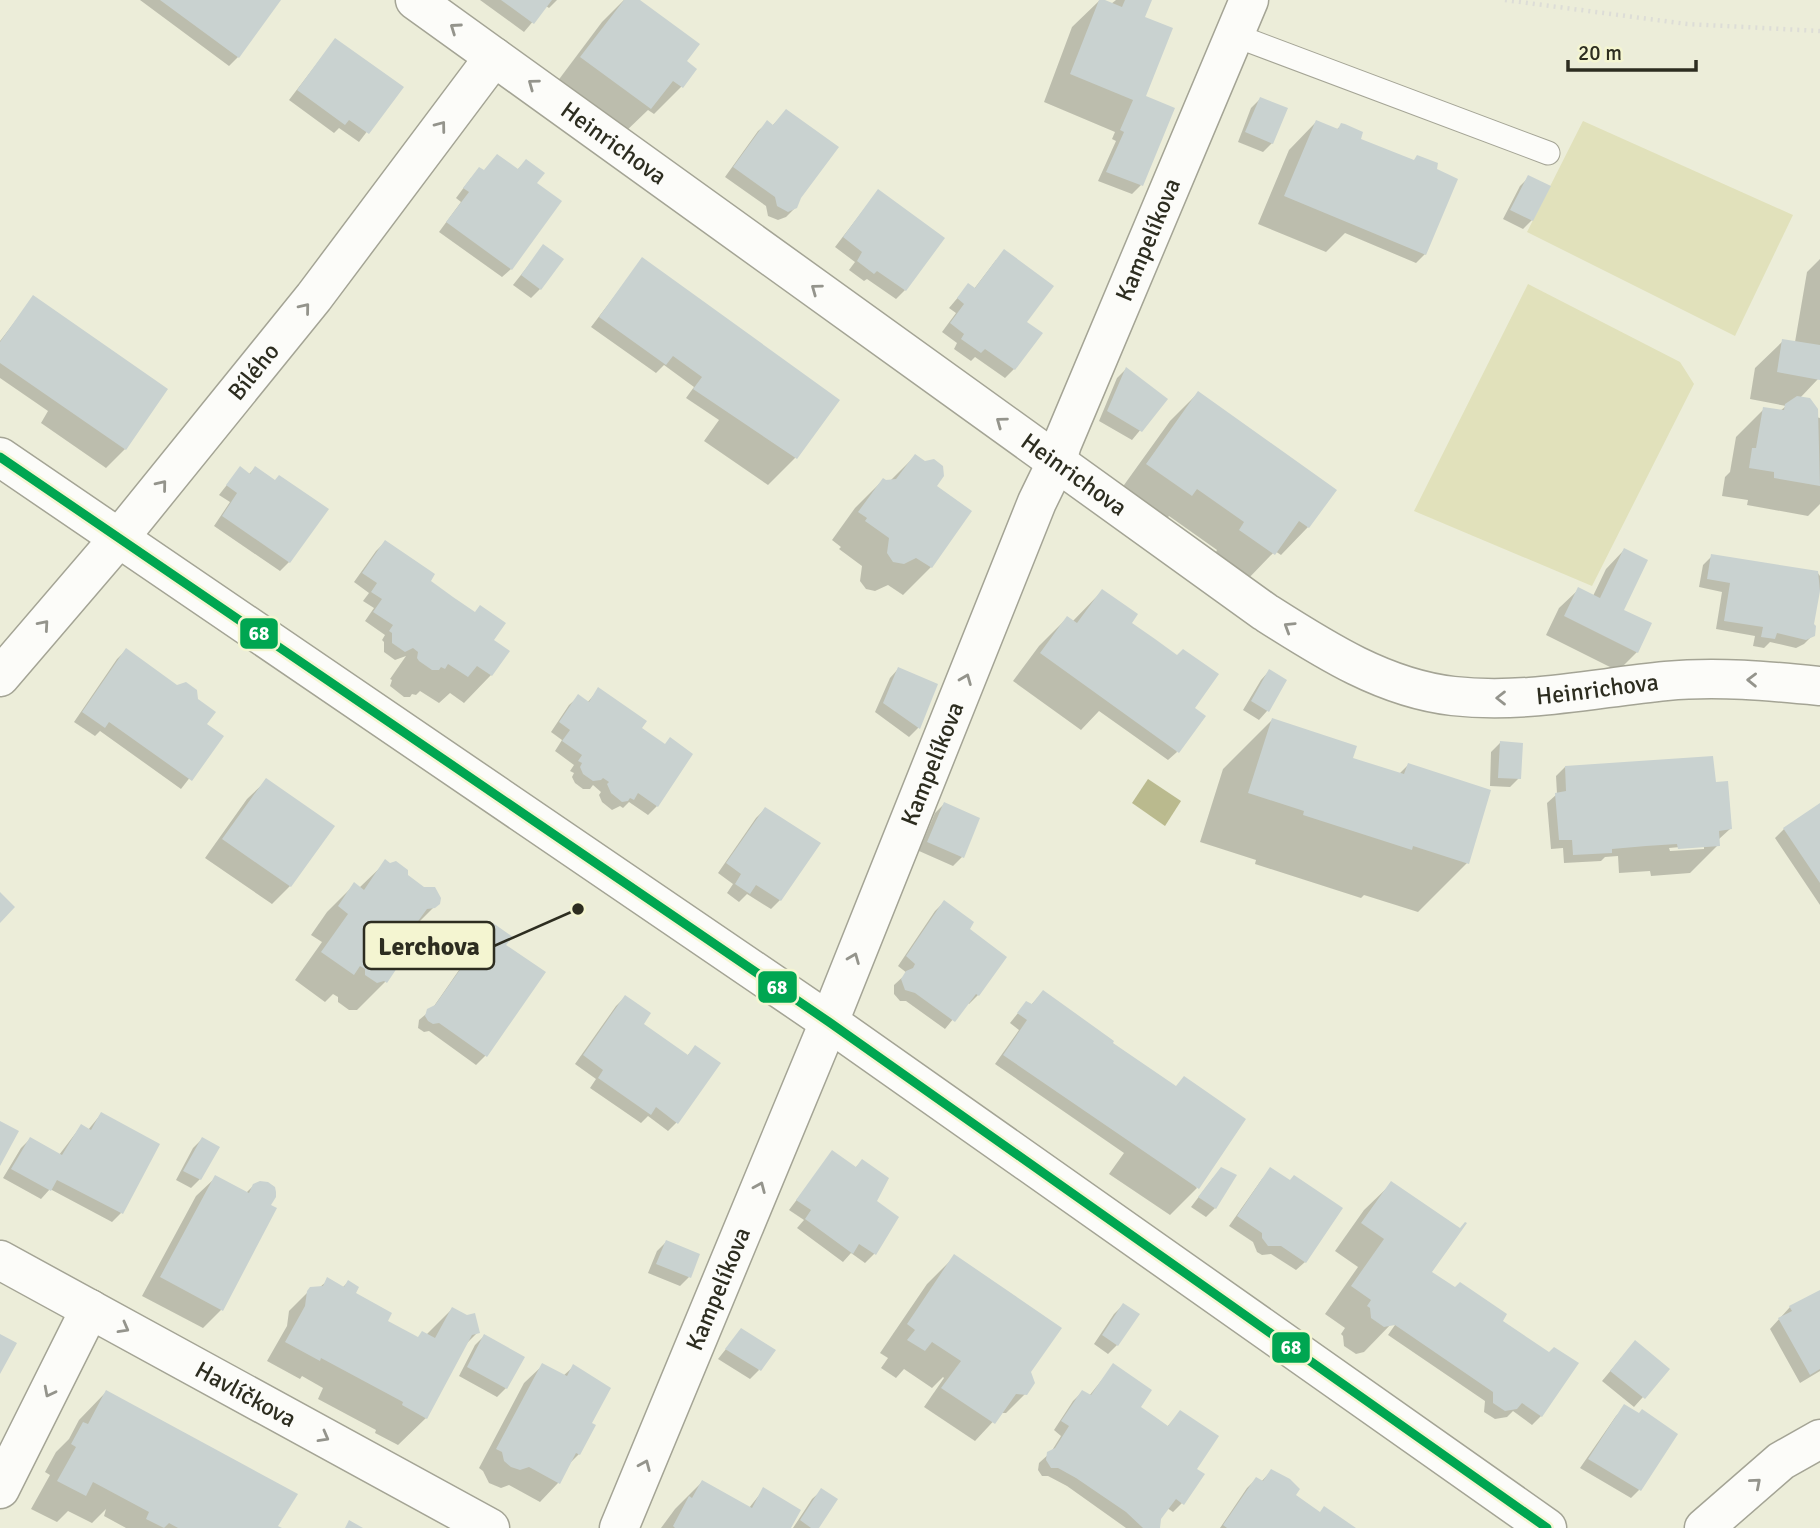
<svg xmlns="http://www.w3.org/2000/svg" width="1820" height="1528" viewBox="0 0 1820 1528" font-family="Signika,sans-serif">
  <rect width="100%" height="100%" fill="#ecedd9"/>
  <path fill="#e1e1bb" d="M1583 121 1793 215 1735 336 1527 232Z
    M1528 284 1680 362 1694 384 1592 586 1414 511Z"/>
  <path fill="#baba8e" d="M1148 779 1181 801 1165 826 1132 803Z"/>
  <path fill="#0003" fill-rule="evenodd" d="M140 0H279L238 57 229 66Z
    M480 0H557L549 8 546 6 524 32Z
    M624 0H637L685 61 682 86 654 114 648 110 622 135 554 86 602 22Z
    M1100 0 1111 4 1116 0H1150L1143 17 1144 97 1172 109 1141 185 1132 194 1098 181 1116 141 1112 139 1115 132 1044 102 1072 27Z
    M335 40 401 87 359 142 339 128 334 133 289 100Z
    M1260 99 1272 143 1263 152 1238 142 1251 108Z
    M786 111 800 198 796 207 786 217 778 220 768 216 766 206 725 177 758 131 767 123 772 126Z
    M1316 122 1336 130 1342 125 1359 140 1412 162 1425 254 1416 263 1345 233 1326 252 1258 224 1289 150Z
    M497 156 517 170 526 161 535 183 511 269 502 277 439 232 461 202 456 198 471 178 483 172Z
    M1529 177 1532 220 1523 229 1503 219 1520 186Z
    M878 191 905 290 896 299 867 279 864 281 849 270 855 262 835 247Z
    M543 247 540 289 531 298 513 285Z
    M1820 259V370L1818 379 1800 398 1816 417 1820 418V504L1808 516 1747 505 1748 500 1722 496 1725 477 1730 472 1736 437 1764 409 1780 411 1786 406 1750 399 1755 368 1783 341 1795 342 1807 272Z
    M642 260 837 400 795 458 768 485 704 441 719 420 686 398 694 387 664 365 656 373 591 327Z
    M996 260 1025 322 1014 369 1005 378 975 357 971 361 954 349 957 343 942 332 956 313 949 308 960 295 974 289Z
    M33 298 125 449 106 468 41 423 48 411 0 378V341Z
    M1126 369 1166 399 1132 440 1099 421 1117 378Z
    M1198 393 1308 527 1281 555 1275 551 1246 581 1213 558 1217 550 1169 516 1163 523 1119 492 1170 421Z
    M915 456 934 486 931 567 903 595 888 585 875 591 866 589 860 581 862 566 839 549 841 547 832 540 855 508 883 480 889 482Z
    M240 468 248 475 255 468 289 562 280 571 214 526 230 502 219 495Z
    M385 542 491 641V675L464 703 450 693 439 703 420 691 416 695 412 694 410 697H404L390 686 392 680 390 679 406 656 395 660 384 652V642L382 640 385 635 365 621 374 608 363 601 369 593 354 582 376 551Z
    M1624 550 1622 611 1637 652 1618 671 1546 635 1559 608 1578 590 1593 596 1606 569Z
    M1712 556 1817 572 1820 576V590L1818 592 1812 624 1813 635 1804 644 1796 648 1770 642 1764 648 1753 646 1755 636 1716 629 1722 592 1699 587 1703 565Z
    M1102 591 1129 623 1177 752 1168 760 1099 711 1081 730 1013 681 1039 646 1067 618 1072 622Z
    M126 650 205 725 222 736 181 789 100 731 95 736 74 722 117 659Z
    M898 669 936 685 918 728 909 737 875 712 890 678Z
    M1269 671 1267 711 1259 720 1243 710 1261 680Z
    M599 689 639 728 657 806 648 815 629 802 623 808 620 806 612 810 602 802 599 795 601 792 593 785 590 789H583L575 783 572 777 574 773 570 771 574 765 555 751 562 740 551 732 569 705 578 697 587 703Z
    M1272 720 1351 759 1399 774 1408 765 1467 863 1418 912 1364 895 1361 898 1255 864 1256 860 1200 842 1223 769Z
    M1500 743 1519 778 1510 787 1490 786 1491 752Z
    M1565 767 1714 783 1730 829 1718 840V845L1690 873 1651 876 1650 871 1619 873 1618 856 1605 857 1601 861 1564 863 1563 848 1551 849 1547 803 1557 794 1556 776ZM1704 845V849L1670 851 1669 848Z
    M266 781 290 886 272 904 205 858 247 799Z
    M944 804 962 857 953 866 919 851 935 813Z
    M1820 805V905L1775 838 1784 829Z
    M765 809 780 900 771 909 747 894 739 902 727 893 733 884 718 873 756 818Z
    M386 862 438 903 415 926 420 929 385 982 357 1010H349L338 1002V997L333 994 325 1002 295 980 322 942 311 935 327 912 354 885 359 888Z
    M944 902 968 929 978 995 969 1004 967 1002 945 1029 906 1001H900L894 994V985L907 973 898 966 935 911Z
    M493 925 504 946 543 972 485 1056 476 1065 429 1031 424 1032 418 1028 419 1020 432 1009 484 934Z
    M1043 992 1197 1188 1170 1215 1109 1174 1124 1153 995 1064 1019 1030 1010 1023 1026 1003 1031 1005Z
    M625 997 641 1024 687 1056 695 1047 677 1122 668 1131 648 1116 641 1123 590 1088 596 1079 575 1064 616 1006Z
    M101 1114 121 1213 112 1222 50 1189 41 1199 3 1178 21 1148 30 1139 59 1155 81 1126 88 1130Z
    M202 1139 200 1179 191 1188 176 1180 193 1148Z
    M833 1152 855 1168 862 1161 875 1201 897 1217 874 1254 865 1263 851 1253 843 1262 797 1228 804 1220 789 1210Z
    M1271 1170 1305 1262 1296 1270 1271 1254 1262 1255 1257 1252 1253 1242 1229 1226 1262 1179Z
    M215 1178 246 1193 254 1185 221 1310 203 1328 142 1296 196 1196Z
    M1213 1178 1215 1208 1206 1217 1191 1207Z
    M1392 1183 1425 1278 1501 1321 1549 1354 1576 1364 1541 1416 1532 1425 1513 1411 1507 1417 1495 1419 1484 1412 1485 1401 1388 1335 1397 1322 1395 1320 1364 1352 1356 1354 1344 1346 1343 1336 1341 1334 1345 1328 1325 1314 1358 1267 1335 1251 1364 1210Z
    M666 1242 698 1255 689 1277 680 1286 648 1273 657 1251Z
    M954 1257 1029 1372 1025 1394 1006 1413H1001L975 1441 924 1407 944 1378 943 1377 932 1388 904 1369 896 1378 881 1368 888 1358 880 1353 927 1284Z
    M328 1280 342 1288 348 1282 353 1293 385 1321 417 1338 426 1335 452 1309 478 1332 464 1346 426 1418 398 1445 375 1433 376 1430 318 1399 323 1388 302 1376 300 1379 267 1361 287 1326 289 1311 311 1289 319 1288Z
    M1820 1292V1371L1800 1383 1770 1329 1790 1307Z
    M1123 1305 1117 1345 1108 1354 1094 1344 1114 1314Z
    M741 1330 759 1370 750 1379 718 1359Z
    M484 1336 522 1358 506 1388 497 1397 459 1376 475 1345Z
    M1627 1351 1668 1369 1634 1407 1602 1381Z
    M543 1365 563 1376 573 1367 590 1424 579 1454 568 1465 558 1483 540 1502 509 1485 501 1488 489 1483 483 1471 479 1468 524 1383Z
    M1113 1366 1139 1408 1167 1427 1180 1412 1195 1469 1182 1503 1173 1512 1167 1508 1160 1519 1157 1528H1126L1067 1486 1048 1476H1042L1038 1470 1039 1463 1051 1452 1061 1436 1054 1430 1073 1401 1082 1392 1089 1396Z
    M106 1392 276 1527 278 1528H126L104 1516 106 1509 92 1523 68 1511 57 1522 31 1509 50 1475 45 1472 56 1452 69 1439 79 1420Z
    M1625 1407 1639 1490 1631 1498 1580 1468 1616 1416Z
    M1271 1471 1294 1495 1319 1513 1353 1528H1220L1247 1488 1256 1479 1261 1482Z
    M702 1482 749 1508 764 1489 789 1528H661L675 1509Z
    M821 1491 817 1528H793L812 1499Z"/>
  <path fill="#c9d2d0" d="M160 0H281L239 58Z
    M501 0H552L534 24Z
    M624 0H640L700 44 687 61 697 69 683 88 673 81 651 109 580 57Z
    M1099 0H1105L1122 7 1125 0H1152L1145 17 1173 28 1146 96 1175 108 1143 186 1106 172 1124 132 1120 130 1133 100 1070 74Z
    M335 38 404 87 369 134 349 120 345 125 297 90Z
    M1260 97 1288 108 1273 144 1245 132Z
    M786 109 839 147 801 198 797 208 788 212 777 206 775 197 733 167 767 120 773 125Z
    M1316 120 1338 129 1341 123 1345 124 1363 132 1361 139 1414 160 1417 155 1438 163 1437 169 1458 179 1426 255 1284 196Z
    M497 154 518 169 526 159 545 173 537 183 562 201 512 270 446 222 469 192 463 188 479 167 484 170Z
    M1528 175 1551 186 1533 221 1510 210Z
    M878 189 945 238 906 291 877 271 874 274 857 261 862 252 843 237Z
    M543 244 564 259 541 290 521 275Z
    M1004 249 1054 286 1027 322 1043 333 1015 370 985 349 981 353 961 339 964 334 950 323 964 304 957 298 968 283 975 288Z
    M642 257 840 400 797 459 693 389 702 377 673 356 666 365 599 317Z
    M33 295 168 389 126 450 0 363V342Z
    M1782 339 1820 345V380L1777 372Z
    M1126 367 1168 399 1142 432 1107 411Z
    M1198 391 1337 490 1309 528 1299 521 1275 555 1239 530 1244 522 1197 489 1192 496 1146 464Z
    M1797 396 1810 398 1818 409 1820 486 1774 478V472L1749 468 1752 448H1756L1763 407 1784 410 1785 404Z
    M915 454 925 461 934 459 943 466 944 476 937 486 972 511 932 568 916 558 904 564 893 562 887 553 889 538 865 521 867 518 858 512 883 478 886 480 896 479Z
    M240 466 250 474 255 466 275 480 279 475 329 509 290 563 222 516 237 493 226 485Z
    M385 540 435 574 431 581 453 597 475 612 480 605 506 623 494 640 510 651 492 676 477 666 468 677 448 664 445 669 441 667 439 670H432L419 661 417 658 418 652 413 648 405 652 392 643V633L389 631 393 625 373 612 382 599 371 592 377 583 362 573Z
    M1624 548 1648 560 1624 610 1652 623 1638 653 1564 616 1578 587 1600 598Z
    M1711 554 1818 571 1820 591 1814 624 1816 626 1815 636 1806 640 1777 633 1775 639 1761 637 1763 627 1724 621 1730 583 1707 579Z
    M1102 589 1138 614 1132 623 1155 639 1177 655 1183 649 1219 674 1195 708 1206 716 1179 753 1040 653 1067 616 1077 623Z
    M126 648 177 685 186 682 197 690 198 699 216 712 207 724 224 736 192 781 109 722 105 728 82 712Z
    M898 667 938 684 920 729 883 703Z
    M1269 669 1287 680 1269 712 1251 701Z
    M598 687 647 721 642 728 665 744 670 737 693 754 658 807 638 793 634 800 630 798 628 801 622 802 611 793 607 784 609 782 603 778 601 780 593 781 583 774 580 767 582 763 578 761 582 755 562 741 570 730 559 722 578 694 589 702Z
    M1272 718 1357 746 1353 758 1404 774 1408 763 1491 790 1469 864 1413 846 1412 850 1303 815 1304 811 1248 793Z
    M1500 741 1523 743 1521 779 1498 778Z
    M1713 756 1716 782 1728 781 1732 829 1719 831 1720 846 1678 849 1677 844 1646 846 1612 849V853L1573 855 1572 840H1559L1555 793 1566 791 1565 766Z
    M266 778 335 826 291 887 222 839Z
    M944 802 980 818 964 858 927 842Z
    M1820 803V883L1783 828Z
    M765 807 821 843 781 901 756 885 750 894 735 884 741 874 726 863Z
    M385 859 390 863 396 861 408 870V875L424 887H435L441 898 440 904 435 908 427 909 416 924 423 929 387 983 384 981 377 983 365 975V969L360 966 354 975 321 952 348 914 338 906 354 882 364 890Z
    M0 892 15 907 0 923Z
    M944 900 974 922 970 929 1007 957 979 996 976 994 955 1022 915 993 905 990 901 979 906 971 913 968 915 964 906 956Z
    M493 923 513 937 506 945 546 972 487 1057 439 1023 433 1024 428 1021 425 1016 427 1009 435 1005Z
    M1043 990 1114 1041 1113 1043 1176 1086 1184 1076 1246 1119 1199 1189 1003 1055 1027 1020 1017 1013 1026 1001 1032 1004Z
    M625 995 651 1013 644 1024 688 1055 695 1045 721 1063 678 1124 656 1107 651 1115 598 1078 603 1070 583 1055Z
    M101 1112 160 1144 123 1214 57 1180 51 1191 11 1169 30 1137 62 1155 81 1124 91 1130Z
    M0 1121 19 1131 0 1166Z
    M202 1137 220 1147 201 1180 183 1171Z
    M832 1150 856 1167 862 1159 889 1178 877 1201 899 1217 876 1255 859 1244 853 1254 805 1219 811 1210 796 1200Z
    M1221 1167 1237 1175 1216 1209 1198 1197Z
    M1270 1167 1290 1180 1294 1175 1343 1208 1306 1263 1281 1246H1268L1262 1238V1233L1237 1216Z
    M215 1175 249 1193 253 1184 260 1181 268 1182 275 1187 276 1192V1197L271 1205 277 1208 223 1311 160 1277Z
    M1391 1181 1460 1228 1465 1222 1467 1223 1432 1272 1455 1287 1460 1282 1507 1314 1503 1321 1549 1352 1554 1347 1579 1363 1542 1417 1522 1403 1517 1409 1505 1411 1493 1403V1392L1395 1325 1384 1327 1371 1318 1370 1308 1367 1306 1371 1300 1351 1286 1384 1239 1361 1223Z
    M666 1240 700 1254 691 1278 656 1264Z
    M954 1254 1062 1328 1031 1372 1035 1383 1027 1395 1016 1394 995 1424 941 1388 961 1361 932 1342 925 1351 907 1340 915 1330 907 1324Z
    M327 1277 344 1287 348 1280 359 1287 356 1293 392 1313 388 1321 418 1337 422 1331 435 1338 452 1307 467 1315 475 1313 480 1333 472 1335 427 1419 402 1405 403 1402 321 1358 320 1361 285 1342 305 1306 307 1291 310 1287 323 1286Z
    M1820 1290V1369L1810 1375 1778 1318 1792 1311 1789 1306Z
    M1123 1303 1140 1314 1118 1346 1102 1335Z
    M741 1328 776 1350 761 1371 725 1349Z
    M0 1334 17 1343 0 1374Z
    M484 1334 525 1357 507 1389 467 1367Z
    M1635 1340 1670 1369 1645 1399 1610 1371Z
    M542 1363 567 1376 573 1364 611 1388 592 1423 596 1425 580 1455 576 1453 560 1484 529 1467 520 1470 511 1467 504 1461 502 1452 496 1449Z
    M1113 1363 1152 1390 1141 1407 1154 1416 1168 1426 1180 1410 1219 1436 1197 1469 1205 1474 1184 1505 1176 1499 1161 1519 1160 1528H1143L1126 1512 1076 1478 1058 1468H1051L1046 1460 1047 1452 1055 1448 1069 1426 1061 1421 1082 1390 1091 1395Z
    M106 1390 298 1494 278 1526 282 1528H178L169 1523 164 1528 146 1519 149 1512 93 1482 86 1496 57 1481 76 1447 71 1444 83 1422 88 1424Z
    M1624 1404 1639 1413 1642 1409 1678 1434 1641 1491 1588 1459Z
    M1271 1469 1290 1479 1300 1489 1296 1495 1320 1512 1324 1506 1356 1528H1227L1223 1525 1256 1477 1263 1481Z
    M702 1480 752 1508 763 1487 801 1510 791 1528H675L673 1526 689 1496 692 1498Z
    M821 1488 838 1499 819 1528H811L800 1520Z
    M349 1520 363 1528H345Z"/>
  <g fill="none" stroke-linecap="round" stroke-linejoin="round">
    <defs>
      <path id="lane" d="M1234 35 1548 153"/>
      <g id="street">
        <path id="s1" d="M415 0 1265 612C1323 649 1383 688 1453 696 1525 704 1594 688 1666 681 1717 676 1769 681 1820 686"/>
        <path d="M0 457 829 1022 1547 1528"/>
        <path id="s2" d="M0 677 119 538 314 297 494 57"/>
        <path id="s3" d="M0 1260 490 1528"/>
        <path d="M0 1489 90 1309"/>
        <path id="s4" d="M619 1528 829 1022 1037 502 1056 463 1062 444 1249 0"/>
        <path d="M1704 1528 1781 1461 1820 1439"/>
      </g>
    </defs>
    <use href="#lane" stroke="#a4a495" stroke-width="25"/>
    <use href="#street" stroke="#a4a495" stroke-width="41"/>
    <path stroke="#ddddd7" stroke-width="4.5" stroke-dasharray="2 5" stroke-linecap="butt" d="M1505 0 1687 24 1820 31"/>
    <use href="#lane" stroke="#fcfcf9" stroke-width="23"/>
    <use href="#street" stroke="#fcfcf9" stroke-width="38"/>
    <defs>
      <path id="bus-1" d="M0 457 829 1022 1547 1528"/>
    </defs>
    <use href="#bus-1" stroke="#f4f5d1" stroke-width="14"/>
    <use href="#bus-1" stroke="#00a651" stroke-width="9"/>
  </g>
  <defs><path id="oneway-chevron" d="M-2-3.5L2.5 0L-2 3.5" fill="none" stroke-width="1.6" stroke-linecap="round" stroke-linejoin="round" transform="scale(1.75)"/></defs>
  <g stroke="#94948c">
    <use href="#oneway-chevron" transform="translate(455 28) rotate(-145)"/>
    <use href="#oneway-chevron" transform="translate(533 84) rotate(-144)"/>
    <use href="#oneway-chevron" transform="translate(441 126) rotate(-53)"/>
    <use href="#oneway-chevron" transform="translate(816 289) rotate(-144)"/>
    <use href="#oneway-chevron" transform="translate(305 308) rotate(-51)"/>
    <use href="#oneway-chevron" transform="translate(1001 422) rotate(-144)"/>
    <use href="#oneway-chevron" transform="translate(162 485) rotate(-51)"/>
    <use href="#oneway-chevron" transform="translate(44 625) rotate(-49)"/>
    <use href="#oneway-chevron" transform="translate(1289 627) rotate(-148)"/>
    <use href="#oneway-chevron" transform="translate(966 679) rotate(-68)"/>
    <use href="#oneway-chevron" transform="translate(1752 680) rotate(-179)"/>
    <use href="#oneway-chevron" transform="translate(1501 698) rotate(-180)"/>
    <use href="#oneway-chevron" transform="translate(854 958) rotate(-68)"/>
    <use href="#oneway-chevron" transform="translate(760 1187) rotate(-67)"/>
    <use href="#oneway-chevron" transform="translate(124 1328) rotate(29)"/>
    <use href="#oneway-chevron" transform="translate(49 1392) rotate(117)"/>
    <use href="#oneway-chevron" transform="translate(324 1437) rotate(29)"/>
    <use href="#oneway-chevron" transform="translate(645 1465) rotate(-67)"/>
    <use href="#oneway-chevron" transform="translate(1756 1483) rotate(-41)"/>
  </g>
  <g text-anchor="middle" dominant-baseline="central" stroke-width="6" stroke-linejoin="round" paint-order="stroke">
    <g font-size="24" fill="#2d2d20" stroke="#f4f5d1">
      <text stroke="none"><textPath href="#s1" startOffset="245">Heinrichova</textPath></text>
      <text stroke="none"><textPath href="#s4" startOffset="1393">Kampelíkova</textPath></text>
      <text stroke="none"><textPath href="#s2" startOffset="397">Bílého</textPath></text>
      <text stroke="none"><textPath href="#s1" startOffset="812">Heinrichova</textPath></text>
      <text stroke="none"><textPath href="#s1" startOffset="1400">Heinrichova</textPath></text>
      <text stroke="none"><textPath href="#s4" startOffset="826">Kampelíkova</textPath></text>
      <text stroke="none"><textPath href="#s4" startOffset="259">Kampelíkova</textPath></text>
      <text stroke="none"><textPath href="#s3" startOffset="280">Havlíčkova</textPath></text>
    </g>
  </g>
  <path fill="none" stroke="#2d2d20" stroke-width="2.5" d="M578 909L494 946"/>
  <circle fill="#2d2d20" stroke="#f4f5d1" stroke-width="2.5" cx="578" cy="909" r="7"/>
  <rect fill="#f4f5d1" stroke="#2d2d20" stroke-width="2.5" x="364" y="922" width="130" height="47" rx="7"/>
  <g font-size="26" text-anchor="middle" font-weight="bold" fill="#2d2d20">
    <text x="429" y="955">Lerchova</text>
  </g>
  <g stroke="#f4f5d1" stroke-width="2.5">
    <rect x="239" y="617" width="40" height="33" rx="7" fill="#00a651"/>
    <rect x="757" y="970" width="41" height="34" rx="7" fill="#00a651"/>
    <rect x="1271" y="1331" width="40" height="33" rx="7" fill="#00a651"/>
  </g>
  <g font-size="19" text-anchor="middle" font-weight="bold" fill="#fff">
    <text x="259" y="640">68</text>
    <text x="777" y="994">68</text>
    <text x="1291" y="1354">68</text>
  </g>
  <path d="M1568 60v10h128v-10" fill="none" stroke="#2d2d20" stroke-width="3.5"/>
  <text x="1578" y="60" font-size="21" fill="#2d2d20" stroke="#f4f5d1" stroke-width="5" paint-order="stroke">20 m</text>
</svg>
